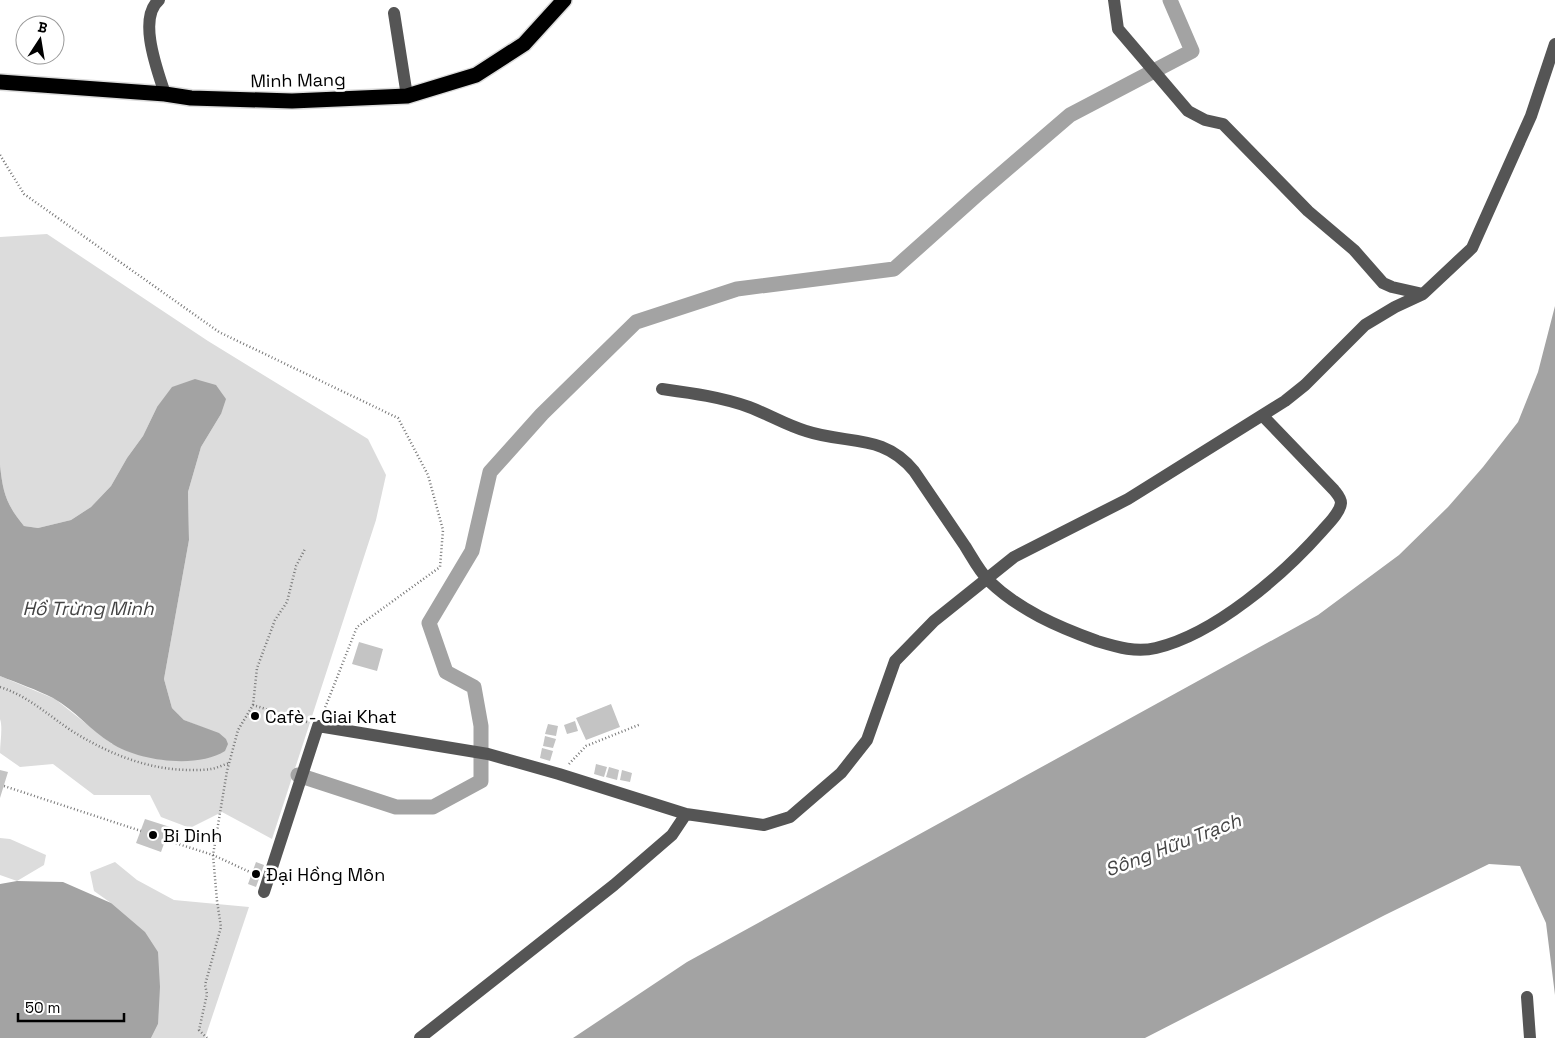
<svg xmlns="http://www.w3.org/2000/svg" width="1555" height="1038" viewBox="0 0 1555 1038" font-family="'Space Grotesk',sans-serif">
  <rect width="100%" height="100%" fill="#fff"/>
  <path fill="#dcdcdc" d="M47 234 208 341 368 439 386 475 376 520 272 839 222 812 190 828 161 817 150 795H94L53 764 20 767 0 753C0 743 3 727 0 719V676L55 699 112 744 219 734 184 720 172 708 164 679 189 540 188 492 201 447 221 414 157 407 143 436 127 458 111 486 91 507 71 520 38 528 24 526C6 504 3 493 0 465V237Z
    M0 838 10 839 46 855 44 865 17 881 0 875Z
    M115 862 137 880 174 900 249 907 205 1038H151L158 1024 111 903 94 891 90 872Z"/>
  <path fill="#a3a3a3" d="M1555 306V995L1546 923 1520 866 1489 864 1385 915 1145 1038H573L687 962 1318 615 1399 555 1448 507 1483 467 1518 422 1538 372Z
    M195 379 216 385 226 399 221 414 201 447 188 492 189 540 164 679 172 708 184 720 219 733 226 739 228 744 225 751C197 769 138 761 111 743 91 731 75 710 53 698 37 690 18 683 0 676V465C3 493 6 504 24 526L38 528 71 520 91 507 111 486 127 458 143 436 157 407 172 387Z
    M17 881 63 882 111 903 145 932 158 952 160 987 158 1024 151 1038H0V884Z"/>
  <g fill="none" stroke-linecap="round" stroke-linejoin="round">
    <path stroke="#a3a3a3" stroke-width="15" d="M298 775 396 807H433L481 781V726L474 687 446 672 429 623 472 551 490 472 542 414 636 322 737 289 894 269 978 194 1070 115 1192 51 1170 0"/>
  </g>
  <path fill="#c4c4c4" d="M359 642 383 649 377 671 352 664Z
    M611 704 620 727 586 740 576 718Z
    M575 721 578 731 567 734 564 725Z
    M548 724 558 726 556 736 545 734Z
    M545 736 556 739 553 748 543 746Z
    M542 748 553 751 550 761 540 758Z
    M596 764 607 767 604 777 594 774Z
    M609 767 619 770 617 780 606 777Z
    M0 770 8 772 0 798Z
    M622 770 632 773 630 782 620 780Z
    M145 819 170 827 161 852 136 843Z
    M256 862 264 865 256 887 248 884Z"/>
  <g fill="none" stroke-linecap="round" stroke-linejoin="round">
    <defs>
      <path id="highway" d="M0 82 165 94 191 98 292 101 407 96 476 75 524 44 564 0"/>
    </defs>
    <use href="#highway" stroke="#dbdbdb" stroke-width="18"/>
    <path stroke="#777" stroke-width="2.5" stroke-dasharray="1 2.5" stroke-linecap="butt" d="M0 155 24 194 219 332 398 418 428 475 443 530 440 567 357 627 323 713
      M0 687C28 696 48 715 72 731 109 754 148 770 191 770 198 770 205 770 211 769 217 768 223 765 229 763
      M253 705 257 668 275 620 287 602 296 566 305 549
      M569 764 586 746 641 724
      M4 786 141 831
      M166 840 213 855 252 873
      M207 1038 199 1030 207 994 205 985 221 927 217 901 213 855 227 771 238 730 253 705 307 722"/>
    <path stroke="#555" stroke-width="12" d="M159 0C137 18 158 72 165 94
      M1114 0 1118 29 1188 111 1205 120 1223 124 1308 211 1354 250 1383 283 1392 287 1423 294
      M394 13 407 96
      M662 389C691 393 721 397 749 407 768 414 786 425 806 431 848 445 883 433 914 471 931 496 948 521 965 546 972 557 979 571 989 581 1019 610 1058 627 1097 641 1117 647 1136 653 1156 648 1215 634 1283 575 1322 531 1328 524 1340 513 1341 503 1341 498 1337 494 1334 490L1263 416
      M264 892 318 726 488 754 559 774 686 814 764 825 790 817 841 773 867 740 895 661 934 621 1014 557 1128 499 1285 401 1305 385 1365 325 1395 307 1423 294 1472 248 1531 116 1555 44
      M1527 997 1530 1038
      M420 1038 614 885 672 835 686 814"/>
    <use href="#highway" stroke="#000" stroke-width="15"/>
  </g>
  <g fill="#000" stroke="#fff" stroke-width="2">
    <circle cx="255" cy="716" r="5"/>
    <circle cx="153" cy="835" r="5"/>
    <circle cx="256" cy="874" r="5"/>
  </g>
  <g text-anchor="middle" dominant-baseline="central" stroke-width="5" stroke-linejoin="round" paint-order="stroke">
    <g font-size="18" fill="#000" stroke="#fff">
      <text transform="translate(298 80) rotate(-1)">Minh Mang</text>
    </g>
    <g font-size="18" fill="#000" stroke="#fff" text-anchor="start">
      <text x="265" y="716">Cafè - Giai Khat</text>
      <text x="163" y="835">Bi Dinh</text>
      <text x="266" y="874">Đại Hồng Môn</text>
    </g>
    <g font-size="19" font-style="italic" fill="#444" stroke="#fff">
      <text x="88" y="608">Hồ Trừng Minh</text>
      <text transform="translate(1173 845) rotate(-21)">Sông Hữu Trạch</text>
    </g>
  </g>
  <g transform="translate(40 40) rotate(12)"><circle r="24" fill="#ffffff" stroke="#999999"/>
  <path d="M0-4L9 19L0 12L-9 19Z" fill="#000000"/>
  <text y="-8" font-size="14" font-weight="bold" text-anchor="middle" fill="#000000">B</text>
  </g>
  <path d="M18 1013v8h106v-8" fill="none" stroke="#000000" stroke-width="2.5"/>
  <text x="25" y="1013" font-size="15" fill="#000000" stroke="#ffffff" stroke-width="4" paint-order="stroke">50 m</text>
</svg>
